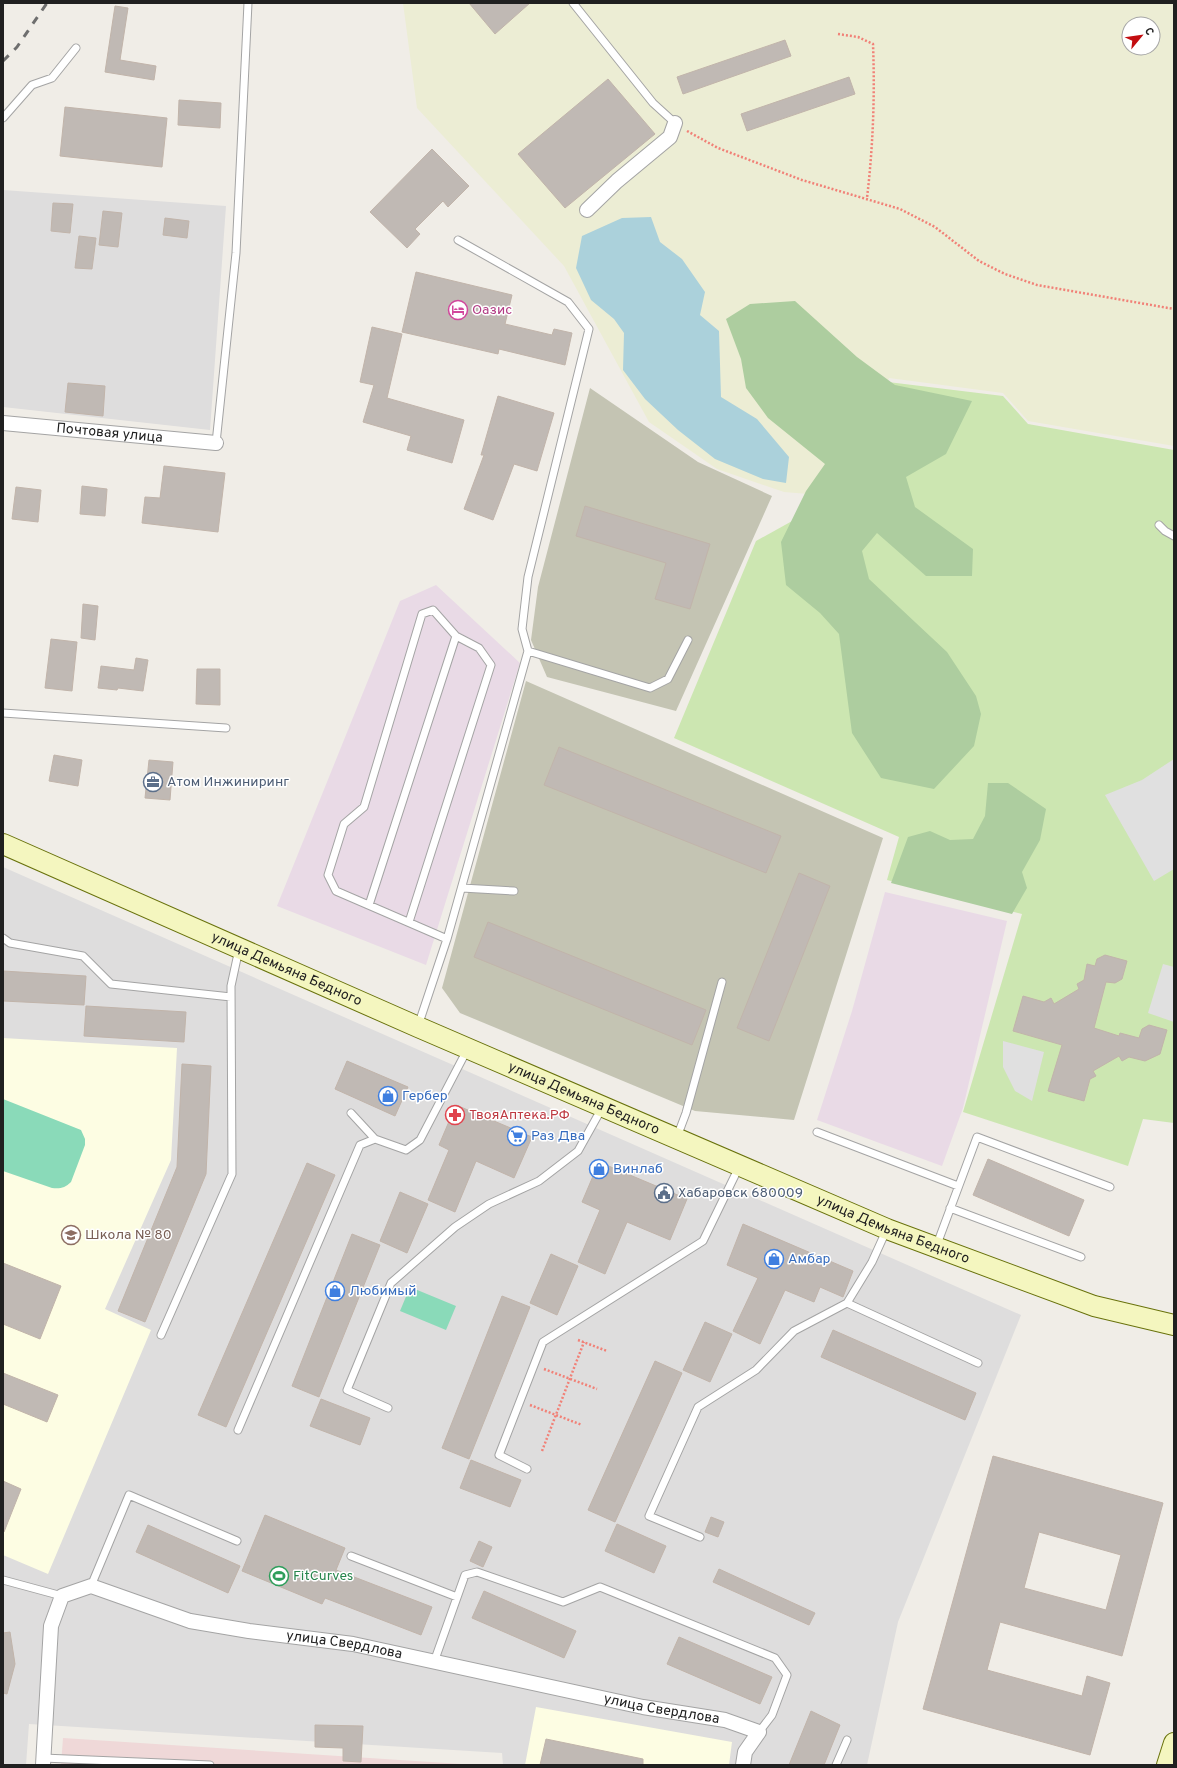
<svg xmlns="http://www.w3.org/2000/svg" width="1177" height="1768" viewBox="0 0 1177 1768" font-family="Overpass,sans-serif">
  <rect width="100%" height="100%" fill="#f0ede7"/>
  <path fill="#dedddd" d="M3 190 226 206 210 430 3 407Z
    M3 867 1021 1315 898 1622 867 1765H503L502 1753 29 1724 26 1765H3Z"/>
  <path fill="#efd8d8" d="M63 1738 477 1765H61Z"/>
  <path fill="#e9dae6" d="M436 585 520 663 426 965 277 906 400 601Z
    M885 892 1007 921 963 1108 942 1166 817 1120 852 1011Z"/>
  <path fill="#fdfde3" d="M3 1038 177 1048 171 1160 105 1309 151 1330 48 1574 3 1555Z
    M536 1707 732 1742 729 1765H525Z"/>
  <path fill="#c4c4b3" d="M590 388 698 462 772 496 676 711 547 677 531 640 538 587Z
    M526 681 883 838 794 1120 695 1111 460 1013 442 988Z"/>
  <path fill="#ecedd4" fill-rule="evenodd" d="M403 3H1174V446L1028 421 1003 393 889 378 856 485 834 496 784 492 717 469 649 422 564 266 417 108ZM1129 24H1153V48H1129Z"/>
  <path fill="#cce6b1" d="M888 382 1003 396 1028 424 1174 450V1123L1143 1119 1128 1166 963 1112 1022 914 887 880 899 837 674 738 756 541 857 485Z"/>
  <path fill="#adcd9f" d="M795 301 857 357 895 385 972 401 946 454 906 477 915 507 973 549 972 576H926L877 533 862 551 869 579 947 652 976 696 981 714 974 746 934 789 881 778 852 733 839 634 820 613 786 585 781 542 806 491 825 464 768 418 746 388 741 359 726 319 750 304Z
    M988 783H1008L1046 809 1040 840 1022 872 1027 888 1012 914 891 883 908 837 930 831 950 840 973 839 985 816Z"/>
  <path fill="#8adab9" d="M3 1099 81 1130 85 1139V1145L71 1182C65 1188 60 1189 52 1188L3 1171Z
    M410 1287 456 1306 446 1330 400 1311Z"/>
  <path fill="#e0e0e0" d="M1174 759V869L1154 881 1105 795 1142 780Z
    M1163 964 1174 967V1022L1148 1013Z
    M1003 1041 1044 1052 1032 1101 1015 1091 1003 1067Z"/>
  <path fill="#abd1db" d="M651 217 660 242 682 259 705 292 700 315 719 331 721 397 757 419 789 457 786 483 763 479 715 459 678 430 645 399 623 370 624 333 614 319 591 300 576 268 582 236 622 218Z"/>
  <path fill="#c0b9b4" stroke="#c1b4aa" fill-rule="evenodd" d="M469 3H530L495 34Z
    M115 6 128 8 120 60 156 66 154 80 105 72Z
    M785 40 791 56 683 94 677 77Z
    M849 77 855 94 747 131 741 114Z
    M608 79 655 134 565 208 518 154Z
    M179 100 221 103 220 128 178 125Z
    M65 107 167 118 162 167 60 156Z
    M432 149 469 186 448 207 443 201 415 229 420 234 407 248 370 212Z
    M53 203 73 204 70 233 51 231Z
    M103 211 122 213 118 247 99 245Z
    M165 218 189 221 187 238 163 235Z
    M79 236 96 238 92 269 75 268Z
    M416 272 512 295 505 324 552 335 554 329 572 333 565 365 499 349 498 354 402 332Z
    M372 327 402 334 387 398 464 420 452 463 407 450 411 436 363 422 374 385 360 382Z
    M68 383 105 386 103 416 65 412Z
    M498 396 554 413 537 471 514 464 493 520 464 509 484 455H481Z
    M164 466 225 473 218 532 142 523 145 497 160 498Z
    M82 486 107 489 105 516 80 514Z
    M16 487 41 490 38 522 12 519Z
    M585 506 710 544 690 609 655 599 666 563 576 536Z
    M83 604 98 606 95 640 81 638Z
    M51 639 77 642 72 691 45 688Z
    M136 658 148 660 143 691 118 688 117 690 98 688 101 666 134 670Z
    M197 669H220V705L196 704Z
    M559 747 781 836 766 873 544 785Z
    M54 755 82 760 78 786 49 781Z
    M149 760 173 762 170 800 145 798Z
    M799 873 830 886 769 1041 737 1028Z
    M488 922 706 1010 692 1045 474 957Z
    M1105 955 1127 961 1122 979 1115 983 1106 982 1094 1028 1119 1036 1120 1033 1139 1038 1142 1029 1149 1025 1167 1030 1160 1054 1145 1061 1129 1057 1122 1061 1119 1056 1093 1071 1096 1076 1090 1079 1084 1101 1048 1091 1062 1045 1013 1031 1023 996 1044 1002 1051 998 1054 1004 1079 989 1077 984 1084 980 1087 964 1095 966 1097 959Z
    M3 971 86 976 84 1005 3 1001Z
    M86 1006 186 1012 184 1042 84 1036Z
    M347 1061 408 1087 395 1116 335 1089Z
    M182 1064 211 1066 206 1174 145 1322 118 1311 177 1167Z
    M456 1105 532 1137 514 1178 476 1161 455 1212 428 1200 449 1150 439 1145Z
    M988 1159 1084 1200 1069 1236 973 1195Z
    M599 1162 687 1199 670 1240 627 1222 605 1274 578 1262 600 1210 582 1202Z
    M307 1163 335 1175 226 1427 198 1415Z
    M400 1192 428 1204 407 1253 380 1241Z
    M743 1224 853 1271 843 1297 820 1287 814 1302 785 1290 760 1344 733 1331 758 1278 727 1265Z
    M352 1234 380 1245 319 1397 292 1386Z
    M551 1254 578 1266 557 1315 530 1303Z
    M3 1263 61 1286 40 1339 3 1324Z
    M502 1296 530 1307 469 1459 442 1448Z
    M705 1322 732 1334 710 1382 683 1370Z
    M833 1330 976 1393 965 1420 821 1357Z
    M655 1361 682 1373 615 1522 588 1510Z
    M3 1373 58 1395 47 1422 3 1404Z
    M321 1399 370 1418 360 1445 310 1426Z
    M993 1456 1163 1503 1122 1656 1000 1622 987 1670 1082 1696 1087 1676 1110 1683 1090 1755 923 1709ZM1039 1532 1121 1555 1106 1610 1024 1588Z
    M471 1460 521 1480 510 1507 460 1488Z
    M3 1481 21 1489 4 1532H3Z
    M265 1515 345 1548 336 1570 432 1607 421 1635 325 1598 322 1604 242 1571Z
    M711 1517 724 1522 718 1537 705 1532Z
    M617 1524 666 1546 654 1573 605 1551Z
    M148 1525 240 1566 228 1593 136 1552Z
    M479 1541 492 1547 483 1567 470 1561Z
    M719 1569 815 1613 809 1625 713 1582Z
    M484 1591 576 1631 564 1658 472 1618Z
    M10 1632 15 1664 7 1694 3 1693V1633Z
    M679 1637 772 1677 760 1704 667 1664Z
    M811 1711 840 1725 824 1765H789Z
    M315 1725 363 1726 361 1762 343 1761V1748L315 1747Z
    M546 1739 643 1759V1765H540Z"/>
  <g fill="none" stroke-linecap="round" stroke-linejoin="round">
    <defs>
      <path id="lane" d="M573 3 653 103 675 123
        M3 118 32 85 52 78 76 48
        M216 443 236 253 248 3
        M1159 525 1165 531 1174 536
        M528 651 650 688 668 679 688 640
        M3 713 226 728
        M462 888 514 891
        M369 905 456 636 433 610 422 614 364 807 344 824 328 875 336 891 447 939
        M409 922 491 665 479 648 456 636
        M3 938 10 943 83 956 111 984 231 997
        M418 1026 447 939 528 651 522 629 528 577 589 329 568 302 458 240
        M351 1113 375 1139 406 1150 420 1140 467 1050
        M817 1132 958 1186
        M677 1137 686 1113 722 982
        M950 1208 1081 1257
        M936 1247 977 1137 1110 1187
        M847 1303 978 1363
        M161 1335 232 1174 231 986 239 949
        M388 1408 347 1390 391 1283 455 1227 489 1204 539 1181 578 1151 602 1108
        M238 1430 360 1145 375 1139
        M527 1469 499 1455 543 1342 703 1241 739 1167
        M700 1537 649 1516 698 1407 756 1370 794 1331 847 1303 872 1262 886 1231
        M351 1556 457 1597
        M3 1580 62 1596
        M91 1586 129 1495 237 1541
        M434 1662 465 1575 477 1572 563 1602 600 1587 775 1658 787 1675 772 1715 759 1732
        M43 1758 210 1765
        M836 1765 847 1740"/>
      <g id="street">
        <path d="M587 210 617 181 670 137 675 123"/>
        <path id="s1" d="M3 423 216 443"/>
        <path id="s2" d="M43 1765 51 1626 62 1596 91 1586 190 1621 249 1631 353 1644 643 1707 725 1720 759 1732 745 1752 743 1765"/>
      </g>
      <g id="secondary">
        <path id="s3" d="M3 844 418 1027 887 1229 1094 1306 1174 1325"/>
        <path d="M1167 1765 1174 1743"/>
      </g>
    </defs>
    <use href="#lane" stroke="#a4a4a4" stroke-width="9"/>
    <use href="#street" stroke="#a4a4a4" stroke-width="16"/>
    <use href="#secondary" stroke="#69720c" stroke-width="22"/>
    <path stroke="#f18177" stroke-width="2.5" stroke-dasharray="2 2" stroke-linecap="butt" d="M838 34 858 37 873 44C875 96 873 147 867 198
      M687 131 718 148 802 180 900 209 935 227 979 261 1005 274 1037 285 1174 309
      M578 1340 607 1351
      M544 1369 597 1389
      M530 1405 582 1425
      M542 1451 584 1342"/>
    <use href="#lane" stroke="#fff" stroke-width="7"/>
    <use href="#street" stroke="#fff" stroke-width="14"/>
    <use href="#secondary" stroke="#f4f6bf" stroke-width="20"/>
    <path stroke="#6e6e6e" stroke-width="3" stroke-dasharray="8 8" stroke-linecap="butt" d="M3 61 17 47 47 3"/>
  </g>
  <defs>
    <symbol id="hotel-ring" viewBox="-11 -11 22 22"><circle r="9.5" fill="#fff" stroke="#d1479c" stroke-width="1.5"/><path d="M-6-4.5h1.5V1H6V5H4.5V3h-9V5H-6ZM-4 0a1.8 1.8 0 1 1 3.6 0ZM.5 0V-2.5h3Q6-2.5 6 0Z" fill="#d1479c"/></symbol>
    <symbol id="office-ring" viewBox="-11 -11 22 22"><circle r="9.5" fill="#fff" stroke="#5c6f8a" stroke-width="1.5"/><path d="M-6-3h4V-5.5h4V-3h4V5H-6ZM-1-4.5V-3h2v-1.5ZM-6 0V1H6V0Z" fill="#5c6f8a"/></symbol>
    <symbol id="shop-ring" viewBox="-11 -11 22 22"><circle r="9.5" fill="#fff" stroke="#3f7fe0" stroke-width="1.5"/><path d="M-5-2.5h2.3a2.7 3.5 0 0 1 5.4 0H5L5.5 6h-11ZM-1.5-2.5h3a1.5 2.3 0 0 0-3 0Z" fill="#3f7fe0"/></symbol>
    <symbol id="pharmacy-ring" viewBox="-11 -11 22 22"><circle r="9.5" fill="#fff" stroke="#e0444e" stroke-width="1.5"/><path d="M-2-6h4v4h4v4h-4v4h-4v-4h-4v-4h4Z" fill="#e0444e"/></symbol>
    <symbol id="supermarket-ring" viewBox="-11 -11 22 22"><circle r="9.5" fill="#fff" stroke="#3f7fe0" stroke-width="1.5"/><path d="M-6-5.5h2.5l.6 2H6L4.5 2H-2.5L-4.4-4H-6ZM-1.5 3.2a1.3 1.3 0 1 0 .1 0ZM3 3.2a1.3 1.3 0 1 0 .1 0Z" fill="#3f7fe0"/></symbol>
    <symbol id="civic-ring" viewBox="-11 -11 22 22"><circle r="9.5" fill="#fff" stroke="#5c6f8a" stroke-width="1.5"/><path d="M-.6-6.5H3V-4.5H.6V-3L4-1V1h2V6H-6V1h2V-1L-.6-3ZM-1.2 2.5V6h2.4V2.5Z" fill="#5c6f8a"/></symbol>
    <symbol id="school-ring" viewBox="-11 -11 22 22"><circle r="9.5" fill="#fff" stroke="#8d6e63" stroke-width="1.5"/><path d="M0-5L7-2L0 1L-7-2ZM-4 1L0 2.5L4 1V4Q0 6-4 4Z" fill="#8d6e63"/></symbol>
    <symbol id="stadium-ring" viewBox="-11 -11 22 22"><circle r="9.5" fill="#fff" stroke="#2e9e5b" stroke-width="1.5"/><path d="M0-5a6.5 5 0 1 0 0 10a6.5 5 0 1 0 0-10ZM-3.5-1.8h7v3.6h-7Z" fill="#2e9e5b"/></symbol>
  </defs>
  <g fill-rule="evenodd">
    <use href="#hotel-ring" x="447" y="299" width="22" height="22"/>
    <use href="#office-ring" x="142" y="771" width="22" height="22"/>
    <use href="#shop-ring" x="377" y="1085" width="22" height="22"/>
    <use href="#pharmacy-ring" x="444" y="1104" width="22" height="22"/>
    <use href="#supermarket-ring" x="506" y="1125" width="22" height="22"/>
    <use href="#shop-ring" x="588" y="1158" width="22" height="22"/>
    <use href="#civic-ring" x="653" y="1182" width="22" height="22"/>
    <use href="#school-ring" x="60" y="1224" width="22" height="22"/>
    <use href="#shop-ring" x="763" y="1248" width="22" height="22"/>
    <use href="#shop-ring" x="324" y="1280" width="22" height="22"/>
    <use href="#stadium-ring" x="268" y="1565" width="22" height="22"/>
  </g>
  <g text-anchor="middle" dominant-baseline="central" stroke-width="3" stroke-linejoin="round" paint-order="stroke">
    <g font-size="14" fill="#b23c85" stroke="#fff" text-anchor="start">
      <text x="472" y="310">Оазис</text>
    </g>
    <g font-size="14" fill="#202020" stroke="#fff">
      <text stroke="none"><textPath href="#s1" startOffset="107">Почтовая улица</textPath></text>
      <text stroke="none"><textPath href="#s3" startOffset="310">улица Демьяна Бедного</textPath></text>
      <text stroke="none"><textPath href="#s3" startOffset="634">улица Демьяна Бедного</textPath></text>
      <text stroke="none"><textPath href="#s3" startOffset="970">улица Демьяна Бедного</textPath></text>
      <text stroke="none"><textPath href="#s2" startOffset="463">улица Свердлова</textPath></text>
      <text stroke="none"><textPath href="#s2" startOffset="787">улица Свердлова</textPath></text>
    </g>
    <g font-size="14" fill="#4e5e75" stroke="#fff" text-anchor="start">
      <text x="167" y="782">Атом Инжиниринг</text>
      <text x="678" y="1193">Хабаровск 680009</text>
    </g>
    <g font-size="14" fill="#366cbe" stroke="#fff" text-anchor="start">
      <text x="402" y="1096">Гербер</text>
      <text x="531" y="1136">Раз Два</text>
      <text x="613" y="1169">Винлаб</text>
      <text x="788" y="1259">Амбар</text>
      <text x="349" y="1291">Любимый</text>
    </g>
    <g font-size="14" fill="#be3a42" stroke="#fff" text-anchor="start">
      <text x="469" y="1115">ТвояАптека.РФ</text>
    </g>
    <g font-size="14" fill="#785e54" stroke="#fff" text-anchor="start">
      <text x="85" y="1235">Школа № 80</text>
    </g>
    <g font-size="14" fill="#27864d" stroke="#fff" text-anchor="start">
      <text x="293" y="1576">FitCurves</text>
    </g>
  </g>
  <rect width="1177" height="1768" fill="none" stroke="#202020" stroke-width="8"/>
  <g transform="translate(1141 36) rotate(61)"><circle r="19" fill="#ffffff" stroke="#a6a6a6"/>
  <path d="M0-3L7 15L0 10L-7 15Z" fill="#c30d10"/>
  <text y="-6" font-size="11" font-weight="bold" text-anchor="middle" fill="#202020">С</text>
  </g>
</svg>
